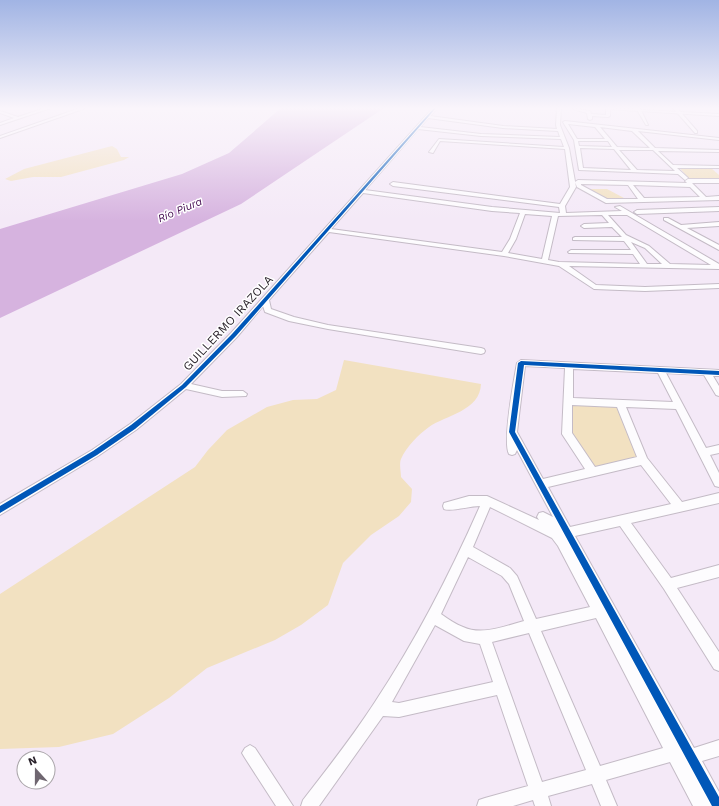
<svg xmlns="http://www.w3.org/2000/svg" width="719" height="806" viewBox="0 0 719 806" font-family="'Work Sans',sans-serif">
  <rect width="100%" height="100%" fill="#f4e9f7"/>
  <path fill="#f2e1c1" d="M112 146 117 149 121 157H129L124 160 61 177H33L11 181 5 179 24 169Z
    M679 167 711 168 719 175V179L688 178Z
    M589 189H607L624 198 605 199Z
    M344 360 481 384C480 411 446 415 429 427 419 434 406 447 401 459 399 464 401 472 401 477L412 489 411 502 399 516 371 535 343 563 328 605 301 625 275 640 207 668 169 698 113 734 59 747 0 749V594L195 467 208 450 227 430 267 407 293 400 317 399 336 390Z
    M572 404 618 406 639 457 594 468 571 433Z"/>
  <path fill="#d6b3df" d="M281 108H384L241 204 0 318V229L182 174 229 153Z"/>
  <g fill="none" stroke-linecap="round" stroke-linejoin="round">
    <defs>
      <path id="minor" d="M45 108H51L0 125V123L14 118 0 113V111L18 117Z
        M80 108H86L0 138V136Z
        M433 108H437L430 116 503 126 557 129 556 125 557 108H561L560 125 569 148 576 187 565 206 566 213 622 211 615 207 620 206 719 264V269L569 266 596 285 645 287 719 284V288L645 291 594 289 559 266 504 256 329 232 269 300 271 309 294 317 328 325 481 348 484 349 485 351 484 353 481 354 328 329 289 321 265 312 263 306 237 337 191 384 222 391H243L247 394 246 396 222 397 186 389 136 430 98 456 0 515V504L92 450 130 424 181 384 231 333ZM428 118 503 128 558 131 560 137 481 134 420 127ZM418 129 481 136 561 139 564 147 439 139 429 152 433 153 440 141 565 149 570 187 560 204 393 182 390 184 393 186 559 207 560 213 492 207 365 190ZM363 193 492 211 520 213 510 239 502 252 331 229ZM525 214 552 216 542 259 508 253 516 239ZM602 215 609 223 584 224 581 226 584 228 612 227 622 237H575L573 238V240L624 241 631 250H571L568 252 569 253 633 254 640 264 559 262 548 260 558 216ZM608 215H627L711 265 670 264 649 246 626 235ZM631 242 645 248 662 264H647Z
        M570 108 590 111 591 114 606 115V108H610V116L608 117 592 116V119L590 120 588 119 587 113Z
        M636 108H640L648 125H646Z
        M673 108H677L697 131V133H695Z
        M565 121 719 138V140L638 131 655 148 719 150V152L658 151 673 165 719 166V168H677L687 177 688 178 685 180 678 174 579 170 574 140 563 122ZM568 124 595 127 605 139H577ZM600 127 632 131 650 148 617 147ZM578 141H608L612 147 579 146ZM580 148 614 149 631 170 583 168ZM619 150H653L675 171 637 170Z
        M688 179H719V183H692L706 197 719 196V200L606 203 577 187 575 182 578 180 687 183 685 181ZM581 184 628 185 638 199H607L581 185ZM633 185 690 187 700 197 644 198Z
        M719 207V211L637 214 634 212 637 210Z
        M664 218H668L681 225 719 222V226L687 228 719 245V250L664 220Z
        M521 360 719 370V376H713L719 386V396L716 395 704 375 666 373 706 448 719 445V453L710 455 719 473V487L715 486 676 409 626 407 647 458 682 502 719 493V503L631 523 671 578 719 565V577L677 588 719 652V671L714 669 664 589 620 526 575 536 694 748 719 740V756L702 761 719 792V806H693L670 762 606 780 617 806H601L592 784 548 796 551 806H535L533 800 513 806H477L479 800 485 798 528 786 497 695 399 717 383 716 319 806H301L303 800C328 768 353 736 375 702 416 640 450 574 480 506 470 506 451 512 444 509L443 506 444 503 469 496H487L539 520 537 517 539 513 543 512 553 517 517 450 515 454 512 455 509 454C502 441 514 380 517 363ZM525 366 565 368 562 434 585 469 543 479 517 432ZM573 369 658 373 673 402 573 398ZM572 405 617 407 637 457 595 467 572 433ZM641 465 671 504 570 527 548 487ZM490 507 552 538 558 546 590 607 536 619 517 576 510 568 473 547ZM468 557 502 576 509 584 524 621C505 626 482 636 463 627 455 624 448 619 441 614ZM596 618 663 748 600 766 541 631ZM435 625 464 641 480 644 493 682 399 703 392 702ZM529 633 586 770 542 782 492 642Z
        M250 745 255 748 293 806H276L245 758 242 753 245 748Z"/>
      <path id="tertiary" d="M606 108 719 114V116L608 109Z"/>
    </defs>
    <use href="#minor" stroke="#c4bbc6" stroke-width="2"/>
    <use href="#tertiary" stroke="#c4bbc6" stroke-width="2"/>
    <use href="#minor" fill="#fdfcfe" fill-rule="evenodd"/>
    <use href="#tertiary" fill="#fdfcfe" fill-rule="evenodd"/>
    <defs>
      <path id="cycleway" d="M434 108H436L236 336 186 387 135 429 97 455 0 513V506L93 451 131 425 182 385 232 334Z
        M521 361 719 371V375L524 365 515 432 719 797V806H712L509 432 518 363Z"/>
    </defs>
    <use href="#cycleway" stroke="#fff" stroke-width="2"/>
    <use href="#cycleway" fill="#0057b8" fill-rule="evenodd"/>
  </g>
  <linearGradient id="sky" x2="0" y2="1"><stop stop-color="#a1b4e4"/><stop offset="0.49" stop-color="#faf5fb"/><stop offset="1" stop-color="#faf5fb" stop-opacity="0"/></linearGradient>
  <rect width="719" height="221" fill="url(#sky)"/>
  <g text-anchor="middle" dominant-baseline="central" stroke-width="3" stroke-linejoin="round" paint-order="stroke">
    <g font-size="11" font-style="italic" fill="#41074e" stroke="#fff">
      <text transform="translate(180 210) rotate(-23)">Río Piura</text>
    </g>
    <g font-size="12" fill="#271f28" stroke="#fff">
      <text transform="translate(228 323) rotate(-47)">GUILLERMO IRAZOLA</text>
    </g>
  </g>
  <g transform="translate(36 770) rotate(339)"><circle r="19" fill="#ffffff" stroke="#a9a5a9"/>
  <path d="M0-3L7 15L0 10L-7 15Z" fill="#6f6670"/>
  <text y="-6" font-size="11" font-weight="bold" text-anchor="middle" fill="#271f28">N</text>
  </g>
</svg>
